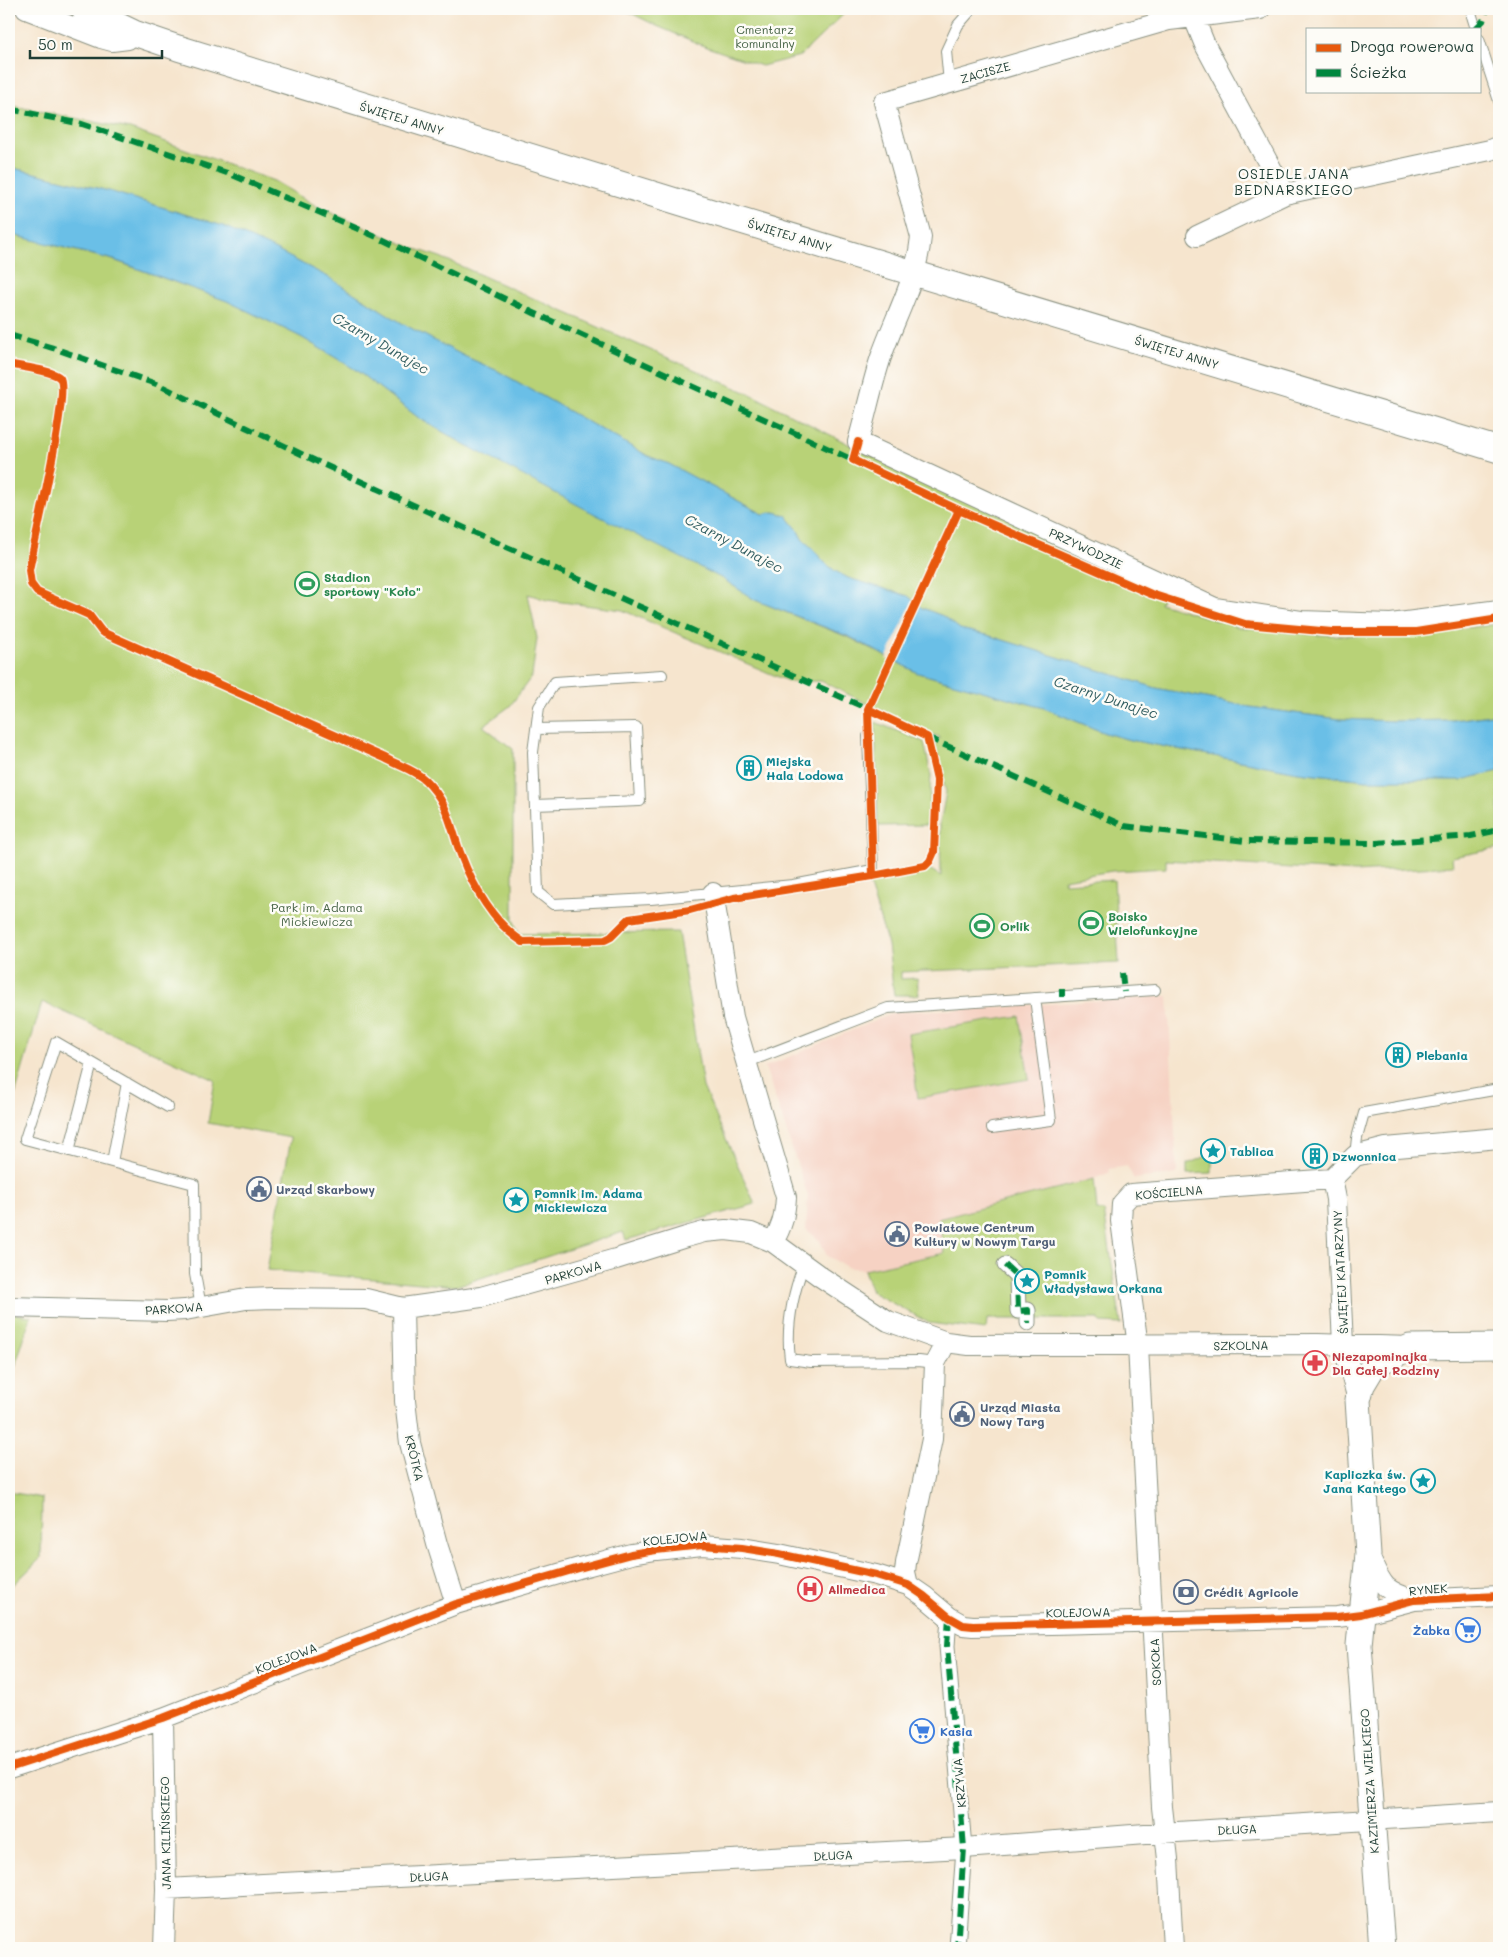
<svg xmlns="http://www.w3.org/2000/svg" width="1508" height="1957" viewBox="0 0 1508 1957" font-family="Mali,sans-serif">
  <rect width="100%" height="100%" fill="#fdfcf7"/>
  <filter id="ink" filterUnits="userSpaceOnUse"><feTurbulence type="fractalNoise" baseFrequency=".02" numOctaves="2"/><feDisplacementMap in="SourceGraphic" scale="10" xChannelSelector="R" yChannelSelector="G"/><feConvolveMatrix kernelMatrix="1 2 1 2 8 2 1 2 1" color-interpolation-filters="sRGB"/></filter>
  <filter id="wash" filterUnits="userSpaceOnUse"><feTurbulence type="fractalNoise" baseFrequency=".0096" numOctaves="4" result="noise"/><feDisplacementMap in="SourceGraphic" scale="20" xChannelSelector="R" yChannelSelector="G"/><feGaussianBlur stdDeviation="1.12" result="paint"/><feColorMatrix in="noise" values="0 0 0 0 0 0 0 0 0 0 0 0 0 0 0 0 0 1.4 0 .05"/><feComposite in="paint" operator="in"/></filter>
  <g filter="url(#wash)">
    <rect width="100%" height="100%" fill="#f6e5ce"/>
    <path fill="#f6d2c3" d="M1168 996 1177 1174 1134 1179 1127 1166 1109 1169 1110 1172 1094 1179 938 1219 945 1253 864 1270 847 1267 827 1256 820 1241 806 1229 808 1196 765 1067 896 1012 973 1009Z"/>
    <path fill="#b8d277" stroke="#6c8856" d="M623 9H849L800 56 762 66 704 46 657 26Z
      M9 105 130 129 274 181 318 207 410 247 440 257 752 395 868 454 1166 590 1160 603 1238 627 1317 635 1398 636 1499 624V714L1453 720 1395 721 1339 719 1250 707 1156 688 987 635 960 629 943 616 922 608 908 596 848 578 835 571 824 562 812 548 802 539 797 529 786 515 774 512 763 514 669 464 648 456 498 371 464 356 405 325 328 277 270 247 223 226 109 191 9 167Z
      M9 234 113 260 227 301 301 337 356 370 419 418 464 444 723 579 755 600 850 638 918 673 1044 708 1105 733 1130 740 1298 772 1367 780H1461L1499 771V848L1452 857 1453 866 1355 872 1166 860V868L1112 871 1064 879V883L1114 880 1119 963 901 972V979L917 978 919 995H894L888 945 868 880 929 869 941 876 940 824 946 792 935 745 940 737 927 733 821 681 790 682 622 610 547 600 528 594 537 638 532 676 510 706 483 726 513 749V919L519 934 678 932 703 1087 755 1204 626 1240 623 1232 456 1286 267 1270 291 1138 208 1123 215 1080 42 1002 9 1116Z
      M875 722 924 742 931 775 928 825 878 826Z
      M1019 1016 1029 1079 918 1098 908 1034Z
      M1212 1154V1173L1187 1174V1164Z
      M1094 1179 1097 1211H1104L1121 1324 1100 1323 1099 1319H987L986 1330 929 1323 872 1292 864 1270 945 1253 938 1219Z
      M9 1313 31 1316 9 1386Z
      M9 1492 42 1498 41 1558 9 1589Z"/>
    <path fill="#6bbfe7" stroke="#457e8e" d="M9 167 109 191 223 226 270 247 328 277 405 325 464 356 498 371 648 456 669 464 763 514 774 512 786 515 797 529 802 539 812 548 824 562 835 571 848 578 908 596 922 608 943 616 960 629 987 635 1156 688 1250 707 1339 719 1395 721 1454 720 1499 714V771L1461 780H1367L1298 772 1130 740 1105 733 1044 708 918 673 850 637 755 600 723 579 587 510 464 444 419 418 356 370 301 337 227 301 114 260 9 234Z"/>
    <path fill="#f6e5ce" d="M914 598 920 603 893 662 886 659Z"/>
  </g>
  <g filter="url(#ink)">
    <g fill="none" stroke-linecap="round" stroke-linejoin="round">
      <defs>
        <path id="service" d="M1472 16 1476 29
          M1479 39 1499 101
          M949 83 946 51 958 25 972 9
          M662 675 555 682 539 707 533 752 538 892 553 904 651 899 793 885 873 870 868 736
          M535 805 640 801 636 727 536 729
          M745 1063 888 1008 1155 990
          M168 1107 56 1042 25 1139 194 1184 195 1274 201 1307
          M992 1128 1051 1120 1035 998
          M69 1151 92 1063
          M1355 1156 1357 1138 1364 1113 1499 1089
          M112 1162 127 1083
          M804 1264C793 1293 786 1328 790 1359L811 1362 919 1361 935 1363"/>
        <path id="pedestrian" d="M1005 1265 1017 1276 1018 1311 1028 1310V1323
          M949 1617 947 1646 964 1848 957 1948"/>
        <path id="minor" d="M26 9 101 38 112 41 128 39 134 33
          M1260 9 1169 20 884 102 921 237C917 279 895 317 881 357 872 384 866 414 858 442L1215 608 1301 621 1391 624 1499 610
          M1194 18 1205 45 1285 194
          M1197 236 1285 194 1490 150 1499 146
          M713 893 733 1017 786 1197C785 1215 782 1227 773 1242
          M9 1307 167 1311 185 1310 246 1299 272 1298 366 1299 403 1308 481 1297 616 1259 686 1237 704 1232 726 1230 751 1233 773 1242 821 1277 888 1321 946 1342 969 1345 1318 1344 1410 1347
          M403 1308 405 1401 410 1443 437 1544 456 1604
          M1358 1400 1343 1344 1336 1199 1332 1179 1355 1156 1386 1148 1499 1138
          M1368 1554C1382 1584 1381 1590 1414 1600
          M908 1585 905 1572 906 1563 932 1439 935 1363 946 1342
          M163 1718 166 1889 164 1948
          M9 1768 163 1718 456 1604 579 1568 631 1554 656 1550 702 1545 742 1548 779 1554 876 1575 908 1585 924 1596 949 1617 963 1625 973 1626 1337 1617 1361 1614 1414 1600 1499 1596
          M166 1889 964 1848 1145 1834 1499 1812
          M1173 1948 1168 1859 1162 1807 1138 1346 1121 1221 1122 1204 1131 1194 1332 1179"/>
        <path id="tertiary" d="M84 9 134 33 178 48 695 207 1499 450
          M1382 1948 1359 1645 1368 1554 1358 1400 1362 1385 1374 1365 1410 1347 1499 1346"/>
      </defs>
      <use href="#service" stroke="#8a9181" stroke-width="12"/>
      <use href="#pedestrian" stroke="#8a9181" stroke-width="17"/>
      <use href="#minor" stroke="#8a9181" stroke-width="22"/>
      <use href="#tertiary" stroke="#8a9181" stroke-width="27"/>
      <use href="#service" stroke="#fff" stroke-width="10"/>
      <use href="#pedestrian" stroke="#fff" stroke-width="15"/>
      <use href="#minor" stroke="#fff" stroke-width="20"/>
      <use href="#tertiary" stroke="#fff" stroke-width="25"/>
      <path stroke="#00873e" stroke-width="6" stroke-dasharray="12 6" stroke-linecap="butt" d="M1476 28 1483 21 1487 9
        M9 109 82 124 230 174 377 237 534 313 853 460
        M9 335 53 348 159 385 322 464 868 709
        M927 737 1124 826 1245 841 1377 843 1471 836 1499 830
        M1122 973 1124 992
        M1062 989V997
        M1005 1265 1017 1276 1018 1311 1028 1310V1323
        M949 1617 947 1646 964 1848 957 1948"/>
      <defs>
        <path id="cycleway" d="M9 364C20 367 53 370 60 378 70 390 34 545 29 570L31 584 37 592 89 615 102 632 385 758C397 765 415 770 425 780 449 803 450 826 461 855 473 887 494 924 523 942L605 940 611 937 629 919 690 910 734 898 873 876 868 709 959 510 1151 594 1245 624 1332 632H1416L1499 619
          M858 442 853 460 959 510
          M868 709 927 737 937 780 934 852 930 861 925 866 873 876
          M9 1768 163 1718 456 1604 579 1568 631 1554 656 1550 702 1545 742 1548 779 1554 876 1575 908 1585 924 1596 949 1617 963 1625 973 1626 1337 1617 1361 1614 1414 1600 1499 1596"/>
      </defs>
      <use href="#cycleway" stroke="#fdfcf7" stroke-width="11"/>
      <use href="#cycleway" stroke="#e8590c" stroke-width="8"/>
    </g>
  </g>
  <defs>
    <symbol id="stadium-ring" viewBox="-11 -11 22 22"><circle r="9.5" fill="#fdfcf7" stroke="#2e9e5b" stroke-width="1.5"/><path d="M0-5a6.5 5 0 1 0 0 10a6.5 5 0 1 0 0-10ZM-3.5-1.8h7v3.6h-7Z" fill="#2e9e5b"/></symbol>
    <symbol id="building-ring" viewBox="-11 -11 22 22"><circle r="9.5" fill="#fdfcf7" stroke="#0f9aa8" stroke-width="1.5"/><path d="M-4-6H4V6H1V3H-1V6H-4ZM-2.5-4.3h1.7v1.8h-1.7ZM.8-4.3h1.7v1.8H.8ZM-2.5-1h1.7V.8h-1.7ZM.8-1h1.7V.8H.8Z" fill="#0f9aa8"/></symbol>
    <symbol id="sight-ring" viewBox="-11 -11 22 22"><circle r="9.5" fill="#fdfcf7" stroke="#0f9aa8" stroke-width="1.5"/><path d="M0-6L1.8-2.2L6-1.7L2.9 1.2L3.7 5.4L0 3.3L-3.7 5.4L-2.9 1.2L-6-1.7L-1.8-2.2Z" fill="#0f9aa8"/></symbol>
    <symbol id="civic-ring" viewBox="-11 -11 22 22"><circle r="9.5" fill="#fdfcf7" stroke="#5c6f8a" stroke-width="1.5"/><path d="M-.6-6.5H3V-4.5H.6V-3L4-1V1h2V6H-6V1h2V-1L-.6-3ZM-1.2 2.5V6h2.4V2.5Z" fill="#5c6f8a"/></symbol>
    <symbol id="pharmacy-ring" viewBox="-11 -11 22 22"><circle r="9.5" fill="#fdfcf7" stroke="#e0444e" stroke-width="1.5"/><path d="M-2-6h4v4h4v4h-4v4h-4v-4h-4v-4h4Z" fill="#e0444e"/></symbol>
    <symbol id="hospital-ring" viewBox="-11 -11 22 22"><circle r="9.5" fill="#fdfcf7" stroke="#e0444e" stroke-width="1.5"/><path d="M-5-5h3v3.5h4V-5h3V5h-3V1.5h-4V5h-3Z" fill="#e0444e"/></symbol>
    <symbol id="bank-ring" viewBox="-11 -11 22 22"><circle r="9.5" fill="#fdfcf7" stroke="#5c6f8a" stroke-width="1.5"/><path d="M-6-4H6V4H-6ZM0-2.3a2.3 2.3 0 1 0 0 4.6a2.3 2.3 0 1 0 0-4.6Z" fill="#5c6f8a"/></symbol>
    <symbol id="supermarket-ring" viewBox="-11 -11 22 22"><circle r="9.5" fill="#fdfcf7" stroke="#3f7fe0" stroke-width="1.5"/><path d="M-6-5.5h2.5l.6 2H6L4.5 2H-2.5L-4.4-4H-6ZM-1.5 3.2a1.3 1.3 0 1 0 .1 0ZM3 3.2a1.3 1.3 0 1 0 .1 0Z" fill="#3f7fe0"/></symbol>
  </defs>
  <g fill-rule="evenodd">
    <use href="#stadium-ring" x="293" y="570" width="28" height="28"/>
    <use href="#building-ring" x="735" y="754" width="28" height="28"/>
    <use href="#stadium-ring" x="1077" y="909" width="28" height="28"/>
    <use href="#stadium-ring" x="968" y="912" width="28" height="28"/>
    <use href="#building-ring" x="1384" y="1041" width="28" height="28"/>
    <use href="#sight-ring" x="1199" y="1137" width="28" height="28"/>
    <use href="#building-ring" x="1301" y="1142" width="28" height="28"/>
    <use href="#civic-ring" x="245" y="1175" width="28" height="28"/>
    <use href="#sight-ring" x="502" y="1186" width="28" height="28"/>
    <use href="#civic-ring" x="883" y="1220" width="28" height="28"/>
    <use href="#sight-ring" x="1013" y="1267" width="28" height="28"/>
    <use href="#pharmacy-ring" x="1301" y="1349" width="28" height="28"/>
    <use href="#civic-ring" x="948" y="1400" width="28" height="28"/>
    <use href="#sight-ring" x="1409" y="1467" width="28" height="28"/>
    <use href="#hospital-ring" x="796" y="1575" width="28" height="28"/>
    <use href="#bank-ring" x="1172" y="1578" width="28" height="28"/>
    <use href="#supermarket-ring" x="1454" y="1616" width="28" height="28"/>
    <use href="#supermarket-ring" x="908" y="1717" width="28" height="28"/>
  </g>
  <g text-anchor="middle" dominant-baseline="central" stroke-width="5" stroke-linejoin="round" paint-order="stroke">
    <g font-size="12" fill="#456245" stroke="#fdfcf7">
      <text x="765" y="29">Cmentarz<tspan x="765" dy="14">komunalny</tspan></text>
      <text x="317" y="907">Park im. Adama<tspan x="317" dy="14">Mickiewicza</tspan></text>
    </g>
    <g font-size="12" fill="#1f3d34" stroke="#fdfcf7">
      <text transform="translate(985 72) rotate(-16)">ZACISZE</text>
      <text transform="translate(402 118) rotate(17)">ŚWIĘTEJ ANNY</text>
      <text transform="translate(790 235) rotate(17)">ŚWIĘTEJ ANNY</text>
      <text transform="translate(1177 352) rotate(17)">ŚWIĘTEJ ANNY</text>
      <text transform="translate(1086 548) rotate(25)">PRZYWODZIE</text>
      <text transform="translate(1169 1192) rotate(-5)">KOŚCIELNA</text>
      <text transform="translate(573 1272) rotate(-16)">PARKOWA</text>
      <text transform="translate(1340 1272) rotate(-93)">ŚWIĘTEJ KATARZYNY</text>
      <text transform="translate(174 1308) rotate(-4)">PARKOWA</text>
      <text transform="translate(1241 1345) rotate(-1)">SZKOLNA</text>
      <text transform="translate(415 1458) rotate(77)">KRÓTKA</text>
      <text transform="translate(675 1538) rotate(-6)">KOLEJOWA</text>
      <text transform="translate(1428 1589) rotate(-5)">RYNEK</text>
      <text transform="translate(1078 1612) rotate(-1)">KOLEJOWA</text>
      <text transform="translate(286 1658) rotate(-21)">KOLEJOWA</text>
      <text transform="translate(1155 1662) rotate(-93)">SOKOŁA</text>
      <text transform="translate(1369 1781) rotate(-94)">KAZIMIERZA WIELKIEGO</text>
      <text transform="translate(959 1783) rotate(-95)">KRZYWA</text>
      <text transform="translate(1237 1829) rotate(-3)">DŁUGA</text>
      <text transform="translate(165 1833) rotate(-91)">JANA KILIŃSKIEGO</text>
      <text transform="translate(833 1855) rotate(-3)">DŁUGA</text>
      <text transform="translate(429 1876) rotate(-3)">DŁUGA</text>
    </g>
    <g font-size="12" font-weight="bold" fill="#27864d" stroke="#fdfcf7" text-anchor="start">
      <text x="324" y="577">Stadion<tspan x="324" dy="14">sportowy "Koło"</tspan></text>
      <text x="1108" y="916">Boisko<tspan x="1108" dy="14">Wielofunkcyjne</tspan></text>
      <text x="1000" y="926">Orlik</text>
    </g>
    <g font-size="12" font-weight="bold" fill="#0d838f" stroke="#fdfcf7" text-anchor="start">
      <text x="766" y="761">Miejska<tspan x="766" dy="14">Hala Lodowa</tspan></text>
      <text x="1416" y="1055">Plebania</text>
      <text x="1230" y="1151">Tablica</text>
      <text x="1332" y="1156">Dzwonnica</text>
      <text x="534" y="1193">Pomnik im. Adama<tspan x="534" dy="14">Mickiewicza</tspan></text>
      <text x="1044" y="1274">Pomnik<tspan x="1044" dy="14">Władysława Orkana</tspan></text>
      <text x="1406" y="1474" text-anchor="end">Kapliczka św.<tspan x="1406" dy="14">Jana Kantego</tspan></text>
    </g>
    <g font-size="12" font-weight="bold" fill="#4e5e75" stroke="#fdfcf7" text-anchor="start">
      <text x="276" y="1189">Urząd Skarbowy</text>
      <text x="914" y="1227">Powiatowe Centrum<tspan x="914" dy="14">Kultury w Nowym Targu</tspan></text>
      <text x="980" y="1407">Urząd Miasta<tspan x="980" dy="14">Nowy Targ</tspan></text>
      <text x="1204" y="1592">Crédit Agricole</text>
    </g>
    <g font-size="12" font-weight="bold" fill="#be3a42" stroke="#fdfcf7" text-anchor="start">
      <text x="1332" y="1356">Niezapominajka<tspan x="1332" dy="14">Dla Całej Rodziny</tspan></text>
      <text x="828" y="1589">Allmedica</text>
    </g>
    <g font-size="12" font-weight="bold" fill="#366cbe" stroke="#fdfcf7" text-anchor="end">
      <text x="1450" y="1630">Żabka</text>
      <text x="940" y="1731" text-anchor="start">Kasia</text>
    </g>
    <g font-size="14" letter-spacing="1" fill="#1f3d34" stroke="#fdfcf7">
      <text x="1294" y="173">OSIEDLE JANA<tspan x="1294" dy="16">BEDNARSKIEGO</tspan></text>
    </g>
    <g font-size="14" font-style="italic" fill="#325e61" stroke="#fdfcf7">
      <text transform="translate(381 343) rotate(30)">Czarny Dunajec</text>
      <text transform="translate(734 543) rotate(28)">Czarny Dunajec</text>
      <text transform="translate(1106 697) rotate(18)">Czarny Dunajec</text>
    </g>
  </g>
  <rect width="1508" height="1957" fill="none" stroke="#fdfcf7" stroke-width="30"/>
  <rect x="1306" y="28" width="175" height="65" fill="#fdfcf7" stroke="#a4b0a9"/>
  <rect x="1316" y="44" width="25" height="8" fill="#e8590c" stroke="#a4b0a9"/>
  <text x="1350" y="52" font-size="15" fill="#1f3d34">Droga rowerowa</text>
  <rect x="1316" y="69" width="25" height="8" fill="#00873e" stroke="#a4b0a9"/>
  <text x="1350" y="78" font-size="15" fill="#1f3d34">Ścieżka</text>
  <path d="M30 50v8h132v-8" fill="none" stroke="#1f3d34" stroke-width="2.5"/>
  <text x="38" y="50" font-size="15" fill="#1f3d34" stroke="#fdfcf7" stroke-width="4" paint-order="stroke">50 m</text>
</svg>
